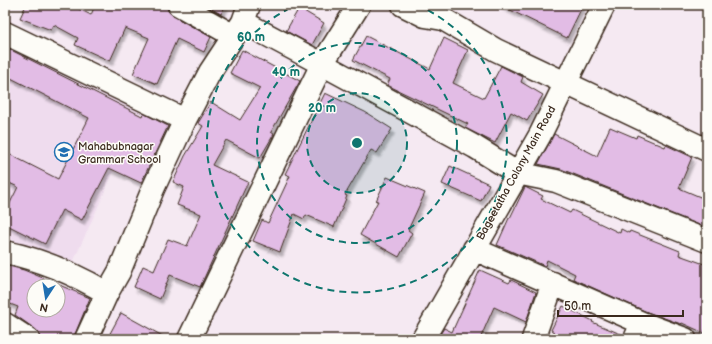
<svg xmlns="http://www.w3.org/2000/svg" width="712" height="344" viewBox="0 0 712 344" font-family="'Balsamiq Sans',sans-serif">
  <defs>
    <filter id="shadow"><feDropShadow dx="2.5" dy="4.5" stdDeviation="1" flood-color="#0004"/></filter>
  </defs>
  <rect width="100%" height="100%" fill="#f5e9f2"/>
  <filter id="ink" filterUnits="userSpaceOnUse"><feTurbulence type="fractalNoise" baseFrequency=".025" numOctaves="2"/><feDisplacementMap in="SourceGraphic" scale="8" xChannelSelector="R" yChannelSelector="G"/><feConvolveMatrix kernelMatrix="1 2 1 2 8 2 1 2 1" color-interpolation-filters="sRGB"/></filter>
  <g filter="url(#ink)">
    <path fill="#efdcee" d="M5 37 143 107 70 269 5 236Z"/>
    <path fill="#e2bce5" stroke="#3b2a1e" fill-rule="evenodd" filter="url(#shadow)" d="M26 5H58L66 9 68 5H71L91 15 95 5H143L156 9 158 5H167L168 11 173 16 211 37 204 52 177 39 157 84 133 74 149 38 125 28 110 61 75 45 78 38 54 25 51 30 20 18Z
      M204 5H226L221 14Z
      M500 5H583L567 38Z
      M299 8 324 23 312 45 286 31Z
      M366 36 430 69 444 38 468 50 453 83 484 98 501 66 523 77 521 82 543 95 527 121 511 112 495 143 465 128 468 124 387 85 390 79 353 60Z
      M5 47 142 116 143 113 168 126 141 183 109 168 82 220 62 210 45 244 5 224V213L18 187 5 181V152L58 179 89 118 5 75Z
      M242 50 300 81 271 132 274 134 260 158 226 140 212 165 248 182 200 287 170 275 160 299 134 287 143 266 154 271 168 239 187 246 201 214 177 205 184 187 173 182 185 156 203 126 198 123 211 102 240 120 260 88 230 73Z
      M325 93 365 112 392 129 377 153 371 150 345 195 347 196 334 227 306 215 304 219 294 214 280 252 253 241 262 220 268 223 290 176 285 174Z
      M610 127 636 138 637 135 665 147 666 145 692 157 679 188 705 199 703 204 707 206V228L561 169 538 164 554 134 597 156Z
      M450 166 489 184 481 201 442 184Z
      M387 177 425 193 408 230 412 233 399 257 360 235 378 201H376Z
      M525 187 543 196 541 199 570 213 572 210 620 233 621 229 629 233 630 231 680 251 679 255 707 265V325L704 333 682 323 681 324 647 312 573 279 575 274 547 260 545 266 497 245 509 218H510Z
      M5 265 24 270 90 298 73 339H40L39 333 35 329 15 315 18 307 5 302ZM34 286H58V310H34Z
      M480 270 509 283 511 280 536 292 526 322 494 307 480 339H437L444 328 452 332Z
      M563 306 593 321 592 322 623 335V339H550L554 332 551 330Z
      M121 313 168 339H107Z"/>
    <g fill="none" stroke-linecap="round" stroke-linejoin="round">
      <defs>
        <path id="minor" d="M179 5 234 36
          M249 5 243 22 322 64 359 5
          M403 5 425 16 443 19 496 50 707 150
          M5 33 185 120
          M474 249 642 323
          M5 252C42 260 75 274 107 293
          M5 324 28 339
          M86 339 107 293 119 272 153 189 185 120 210 72 243 22
          M189 339 322 64 475 147 517 173 556 181 707 241
          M423 339 540 135 604 5
          M533 339 553 283
          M635 339 642 323 685 339"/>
      </defs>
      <use href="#minor" stroke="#3b2a1e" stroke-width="25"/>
      <use href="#minor" stroke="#fdfcf7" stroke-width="22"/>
    </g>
  </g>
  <circle cx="357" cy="143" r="50" fill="#0f766e" fill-opacity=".12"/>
  <g fill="none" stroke="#0f766e" stroke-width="2" stroke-dasharray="7 5">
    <circle cx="357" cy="143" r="50"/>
    <circle cx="357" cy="143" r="100"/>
    <path d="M417 5A150 150 0 1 1 297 5"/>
  </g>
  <defs>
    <symbol id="school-ring" viewBox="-11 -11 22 22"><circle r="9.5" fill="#fdfcf7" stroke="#1f6fb2" stroke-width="1.5"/><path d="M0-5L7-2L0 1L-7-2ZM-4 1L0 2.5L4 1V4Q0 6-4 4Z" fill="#1f6fb2"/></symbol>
  </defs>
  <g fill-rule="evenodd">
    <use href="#school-ring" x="53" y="141" width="22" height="22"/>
  </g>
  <g text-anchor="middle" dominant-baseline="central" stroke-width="3" stroke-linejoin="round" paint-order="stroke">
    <g font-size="11" fill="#3b2a1e" stroke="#fdfcf7" text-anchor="start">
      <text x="78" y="146">Mahabubnagar<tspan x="78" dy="13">Grammar School</tspan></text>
    </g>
    <g font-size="11" fill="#3b2a1e" stroke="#fdfcf7">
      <text transform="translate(516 173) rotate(-61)">Bageetatha Colony Main Road</text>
    </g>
  </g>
  <circle cx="357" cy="143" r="6" fill="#0f766e" stroke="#fdfcf7" stroke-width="2"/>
  <g font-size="12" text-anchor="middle" font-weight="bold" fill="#0f766e" stroke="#fdfcf7" stroke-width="3" stroke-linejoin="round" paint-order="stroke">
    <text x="251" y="41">60 m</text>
    <text x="286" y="76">40 m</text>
    <text x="322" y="112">20 m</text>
  </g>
  <rect width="712" height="344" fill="none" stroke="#fdfcf7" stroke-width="20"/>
  <rect x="10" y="10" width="692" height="324" fill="none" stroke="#3b2a1e" stroke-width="1.5" filter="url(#ink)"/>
  <g transform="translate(46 298) rotate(192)"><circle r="19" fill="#fdfcf7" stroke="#afa8a0"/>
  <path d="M0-3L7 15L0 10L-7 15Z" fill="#1f6fb2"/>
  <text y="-6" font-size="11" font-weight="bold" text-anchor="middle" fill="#3b2a1e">N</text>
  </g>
  <path d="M558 310v6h125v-6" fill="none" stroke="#3b2a1e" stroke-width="2"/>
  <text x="564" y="310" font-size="12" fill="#3b2a1e" stroke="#fdfcf7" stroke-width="3" paint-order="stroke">50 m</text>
</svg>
